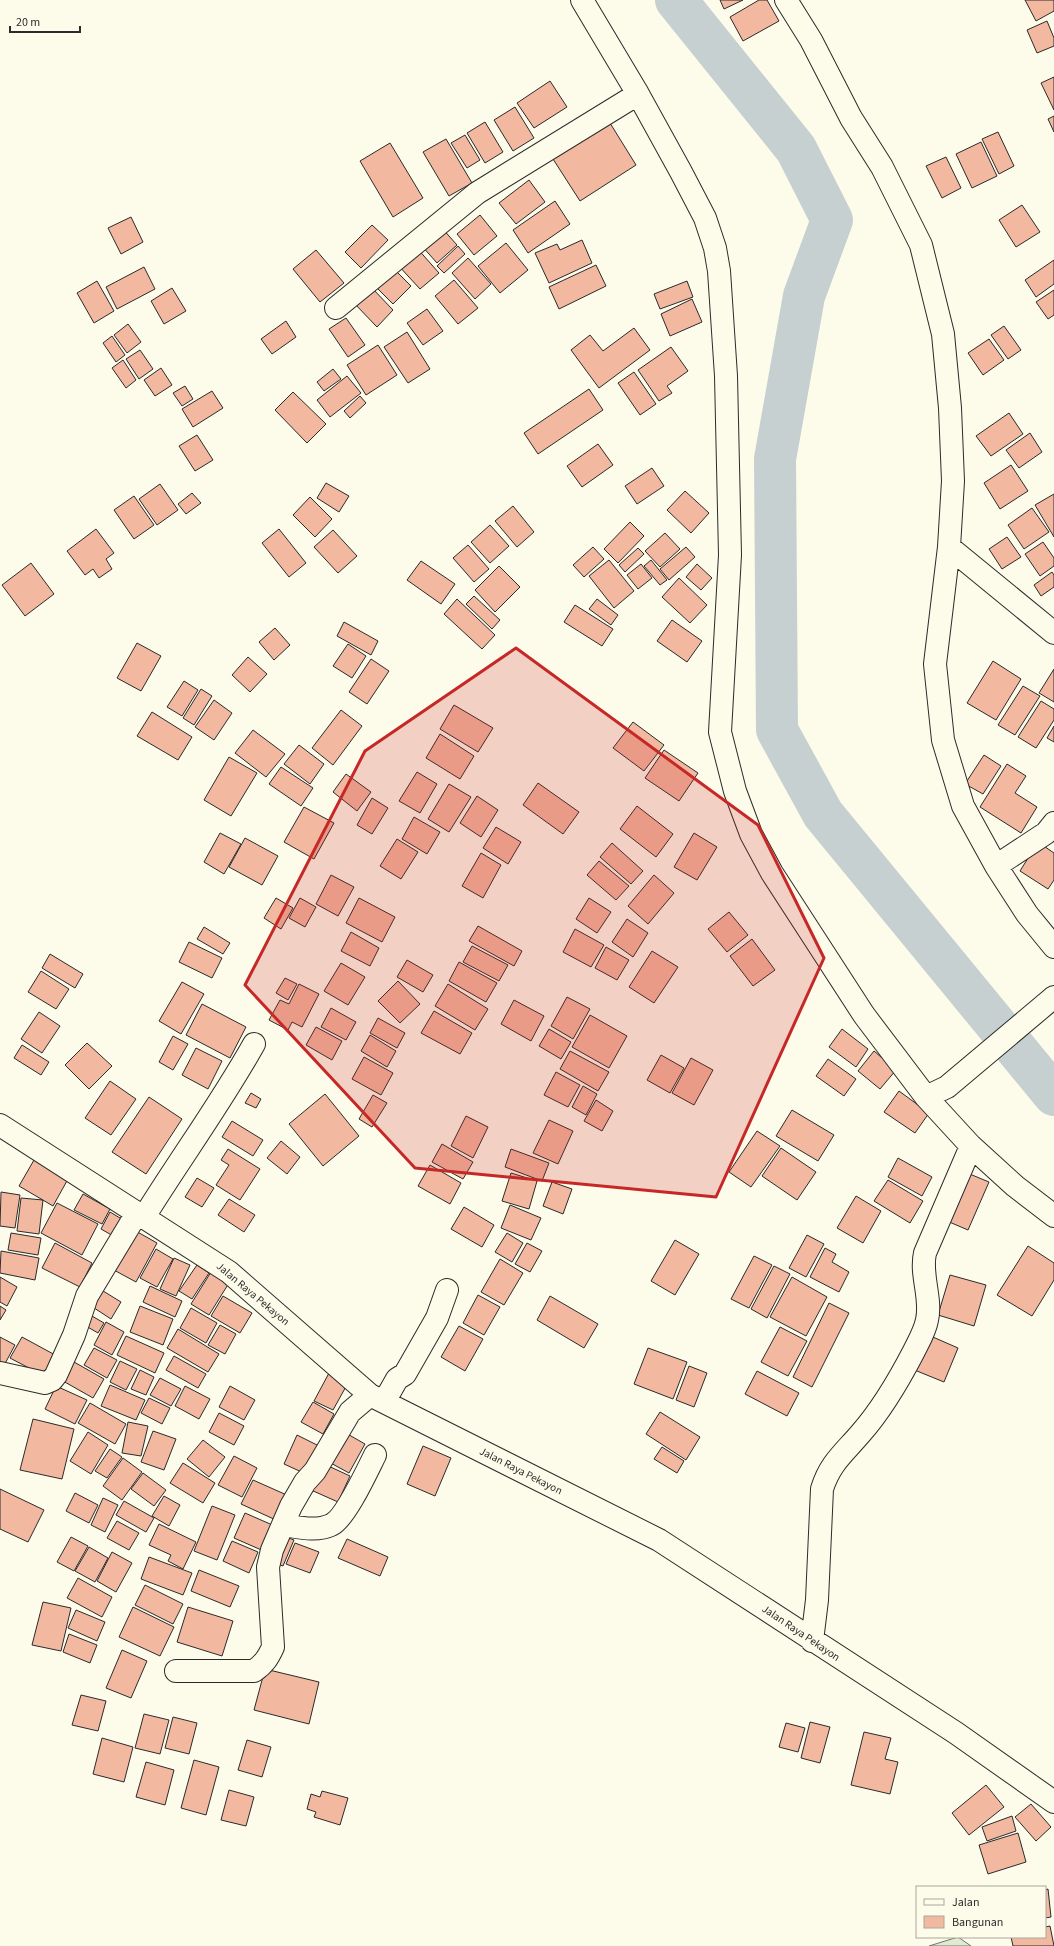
<svg xmlns="http://www.w3.org/2000/svg" width="1054" height="1946" viewBox="0 0 1054 1946" font-family="'Source Sans 3',sans-serif">
  <rect width="100%" height="100%" fill="#fdfbea"/>
  <path fill="#deebd1" stroke="#74746e" d="M958 1937 971 1946H929Z"/>
  <g fill="none" stroke-linecap="round" stroke-linejoin="round">
    <path stroke="#c7d0d0" stroke-width="42" d="M676 0 796 149 832 220 804 296 775 459 777 730 823 814 1054 1095"/>
  </g>
  <path fill="#f2b8a0" stroke="#2b2b2b" d="M720 0H743L724 9Z
    M759 0H767L779 21 743 41 730 17Z
    M1025 0H1054V11L1036 21Z
    M1047 21 1054 38V46L1037 53 1027 30Z
    M1054 77V110L1041 83Z
    M550 81 567 107 534 128 517 103Z
    M515 107 534 138 513 151 494 120Z
    M1054 116V132L1048 119Z
    M485 122 503 152 485 163 467 133Z
    M610 123 636 165 580 201 553 159Z
    M998 132 1014 166 999 174 982 139Z
    M465 135 480 160 467 168 451 143Z
    M446 139 472 183 449 196 423 152Z
    M981 142 997 176 972 188 956 154Z
    M390 143 423 198 393 217 360 161Z
    M946 157 961 188 942 198 926 166Z
    M529 180 545 202 516 224 499 203Z
    M555 201 570 224 528 253 513 230Z
    M1022 205 1040 232 1016 247 999 220Z
    M480 215 497 236 474 255 457 234Z
    M131 217 143 242 121 254 108 228Z
    M372 225 388 240 361 268 345 252Z
    M441 227 457 245 437 263 421 245Z
    M582 240 592 263 549 283 535 253 557 244 560 250Z
    M506 243 528 270 500 293 478 266Z
    M458 246 465 254 444 273 437 266Z
    M416 247 439 273 420 289 397 264Z
    M316 250 344 283 320 302 293 269Z
    M468 258 491 284 475 299 452 273Z
    M1054 260V284L1036 297 1025 280Z
    M596 265 606 286 559 309 549 287Z
    M144 267 155 289 117 309 106 287Z
    M393 268 411 286 393 304 375 286Z
    M454 280 478 308 458 324 435 296Z
    M97 281 114 311 94 323 77 293Z
    M687 281 693 297 660 309 654 294Z
    M371 287 393 310 377 327 354 303Z
    M172 288 186 311 164 324 151 301Z
    M1054 290V315L1048 319 1036 302Z
    M692 299 702 322 670 336 661 314Z
    M427 309 443 331 423 345 407 323Z
    M346 318 365 345 348 357 329 329Z
    M286 321 296 337 272 354 261 339Z
    M128 324 141 342 127 353 114 335Z
    M1004 326 1021 350 1008 359 991 335Z
    M634 328 650 350 599 388 571 350 590 335 603 351Z
    M407 332 430 369 408 383 384 347Z
    M112 336 125 355 116 362 103 343Z
    M989 339 1004 360 983 375 968 353Z
    M378 345 397 375 366 395 347 365Z
    M671 347 688 371 667 386 672 393 659 401 638 370Z
    M140 350 153 369 139 379 126 359Z
    M123 360 136 380 126 388 112 368Z
    M161 368 172 385 155 396 144 380Z
    M333 369 341 379 324 391 317 382Z
    M634 372 656 404 640 415 618 383Z
    M347 376 361 393 330 417 317 400Z
    M185 386 193 399 182 406 173 393Z
    M589 389 603 410 538 454 524 433Z
    M212 391 223 408 193 427 182 409Z
    M293 392 326 424 307 443 275 410Z
    M360 396 366 403 350 418 344 411Z
    M1009 413 1023 434 991 456 976 436Z
    M1030 433 1042 452 1019 468 1006 450Z
    M197 435 213 460 195 471 179 446Z
    M598 444 613 465 582 487 567 466Z
    M1011 465 1028 491 1000 509 984 483Z
    M652 468 664 486 637 504 625 486Z
    M326 483 349 496 339 512 317 498Z
    M160 484 178 510 157 525 139 499Z
    M685 491 709 513 691 533 667 510Z
    M192 493 201 503 186 514 178 504Z
    M1054 494V537L1035 505Z
    M134 496 154 525 134 539 114 510Z
    M310 497 332 519 315 537 293 515Z
    M513 506 534 532 517 547 495 521Z
    M1032 508 1049 532 1024 549 1008 525Z
    M630 522 644 536 618 563 604 549Z
    M490 525 509 546 490 563 471 542Z
    M96 529 114 553 106 559 112 569 99 578 93 569 85 575 67 551Z
    M279 529 306 563 289 577 262 543Z
    M333 530 357 556 338 573 314 547Z
    M665 533 680 549 660 567 645 551Z
    M1007 537 1021 557 1002 569 989 549Z
    M1043 542 1054 558V566L1040 576 1025 554Z
    M468 545 489 569 474 582 453 558Z
    M593 547 604 559 584 577 573 565Z
    M686 547 695 557 669 580 660 569Z
    M638 548 644 554 625 572 619 565Z
    M609 560 634 591 614 608 589 576Z
    M651 560 667 580 660 585 644 566Z
    M421 561 455 584 441 604 407 580Z
    M31 563 54 594 25 616 2 585Z
    M641 564 652 578 638 589 627 575Z
    M697 564 712 578 701 590 686 577Z
    M499 566 520 587 495 612 475 590Z
    M1052 572 1054 575V587L1041 596 1034 585Z
    M679 578 707 605 690 623 662 597Z
    M474 596 500 620 492 629 466 604Z
    M457 599 495 635 482 649 444 614Z
    M597 599 618 615 611 625 589 609Z
    M575 605 613 629 602 646 564 622Z
    M672 620 702 641 687 662 657 641Z
    M344 622 378 641 371 655 337 636Z
    M275 628 290 645 274 660 259 642Z
    M137 643 161 656 141 691 117 678Z
    M348 644 366 656 352 678 333 666Z
    M248 657 267 674 250 692 232 675Z
    M371 659 389 671 367 704 349 692Z
    M993 661 1021 679 996 720 967 703Z
    M1054 669V702L1039 693Z
    M184 681 198 690 182 716 167 707Z
    M1023 686 1040 696 1015 735 998 725Z
    M201 689 212 696 194 725 183 718Z
    M214 700 232 713 214 740 195 727Z
    M1041 701 1054 709V720L1036 748 1018 737Z
    M454 705 493 728 478 752 440 729Z
    M341 710 362 726 333 765 312 748Z
    M152 712 192 737 178 760 137 736Z
    M633 722 664 745 644 771 613 748Z
    M1054 726V742L1047 738Z
    M253 730 285 754 266 777 235 753Z
    M440 734 474 756 460 779 426 758Z
    M299 745 324 764 310 784 284 764Z
    M664 750 698 773 679 801 645 778Z
    M984 755 1001 766 983 794 965 784Z
    M229 757 257 773 231 816 204 800Z
    M1007 764 1026 776 1015 793 1037 807 1021 833 980 807Z
    M281 767 313 788 301 806 269 784Z
    M417 772 437 784 420 813 399 801Z
    M346 774 371 792 357 811 333 792Z
    M538 783 579 812 563 834 523 805Z
    M449 784 471 797 449 832 428 819Z
    M477 796 498 810 481 837 460 823Z
    M372 798 388 808 372 834 357 825Z
    M637 806 673 834 656 857 620 829Z
    M304 807 334 823 314 859 284 842Z
    M414 817 440 832 427 854 402 839Z
    M496 827 521 842 508 864 483 848Z
    M220 833 241 844 224 874 204 862Z
    M694 833 717 847 697 880 674 867Z
    M245 838 278 856 262 885 229 867Z
    M397 839 418 852 401 879 380 866Z
    M1038 842 1054 853V880L1048 889 1020 871Z
    M612 843 643 871 631 884 600 857Z
    M481 853 501 865 483 898 462 886Z
    M599 861 629 886 616 900 587 875Z
    M331 875 354 887 338 916 316 904Z
    M654 875 674 893 648 924 628 906Z
    M276 898 293 908 281 929 264 918Z
    M300 898 316 907 305 927 289 918Z
    M359 898 395 917 382 942 346 923Z
    M589 898 611 912 597 933 576 919Z
    M729 912 748 935 727 952 708 929Z
    M627 919 648 933 633 957 612 942Z
    M478 926 522 951 514 966 469 941Z
    M204 927 230 943 223 954 197 939Z
    M575 929 604 945 591 967 563 952Z
    M351 932 379 948 370 966 341 951Z
    M752 939 775 970 753 986 730 956Z
    M189 942 222 958 212 978 179 962Z
    M472 946 508 965 499 981 463 962Z
    M606 947 629 960 617 980 595 968Z
    M652 951 678 967 654 1003 629 987Z
    M50 954 83 974 75 988 42 968Z
    M407 960 433 975 423 992 397 977Z
    M459 962 497 983 486 1002 449 981Z
    M341 963 365 977 348 1005 324 991Z
    M41 971 69 989 56 1009 28 992Z
    M285 978 297 984 288 1000 276 993Z
    M398 981 420 1004 400 1023 378 1001Z
    M182 982 204 994 181 1034 159 1021Z
    M299 984 319 994 302 1027 292 1022 288 1030 269 1020 280 1000 289 1004Z
    M448 984 488 1009 475 1030 435 1006Z
    M567 997 590 1009 573 1039 551 1026Z
    M514 1000 544 1016 531 1041 501 1024Z
    M202 1004 246 1027 230 1058 186 1035Z
    M331 1008 356 1022 346 1040 321 1027Z
    M434 1011 472 1033 460 1054 421 1033Z
    M39 1012 60 1026 42 1053 21 1039Z
    M590 1015 627 1036 609 1068 572 1047Z
    M378 1018 405 1033 397 1048 370 1033Z
    M316 1027 342 1041 332 1060 306 1045Z
    M549 1029 571 1042 561 1059 539 1046Z
    M842 1029 868 1049 856 1067 829 1047Z
    M370 1035 396 1051 387 1067 361 1051Z
    M173 1036 188 1044 173 1070 159 1062Z
    M87 1043 112 1066 89 1089 65 1065Z
    M22 1045 49 1062 41 1075 14 1058Z
    M196 1048 222 1061 208 1089 182 1075Z
    M570 1051 609 1072 598 1091 560 1069Z
    M874 1051 896 1070 880 1089 858 1071Z
    M661 1055 684 1068 670 1093 647 1080Z
    M364 1057 393 1073 381 1095 352 1079Z
    M691 1058 713 1070 694 1105 672 1093Z
    M828 1059 856 1079 844 1096 816 1076Z
    M556 1072 580 1085 568 1107 544 1095Z
    M110 1081 136 1099 111 1135 85 1118Z
    M583 1086 597 1094 586 1115 572 1107Z
    M899 1091 929 1113 915 1133 884 1112Z
    M251 1093 261 1099 256 1108 245 1103Z
    M325 1094 359 1136 323 1166 289 1124Z
    M373 1095 387 1103 372 1127 359 1119Z
    M149 1097 182 1119 146 1174 112 1152Z
    M596 1100 613 1111 602 1131 584 1121Z
    M792 1110 834 1135 818 1161 776 1136Z
    M466 1116 488 1127 473 1158 451 1146Z
    M549 1120 573 1131 558 1164 533 1153Z
    M232 1121 263 1140 253 1156 222 1137Z
    M757 1131 780 1146 751 1187 729 1172Z
    M281 1141 300 1157 287 1174 267 1158Z
    M442 1144 473 1162 463 1179 432 1162Z
    M781 1148 816 1172 797 1200 762 1176Z
    M228 1149 260 1169 240 1200 216 1185 229 1165 221 1160Z
    M511 1149 549 1163 542 1181 505 1167Z
    M898 1158 932 1177 922 1196 888 1177Z
    M34 1160 68 1179 53 1206 19 1186Z
    M430 1165 461 1183 450 1204 418 1186Z
    M960 1170 989 1182 968 1230 940 1218Z
    M511 1173 537 1181 529 1209 502 1201Z
    M197 1178 214 1188 202 1207 185 1197Z
    M888 1180 923 1201 910 1223 874 1201Z
    M552 1182 572 1189 563 1214 543 1206Z
    M1 1192 20 1195 15 1228 0 1226Z
    M83 1194 110 1209 102 1224 74 1210Z
    M856 1196 881 1211 863 1243 837 1228Z
    M21 1198 43 1200 39 1234 17 1231Z
    M229 1199 255 1215 244 1232 218 1215Z
    M57 1203 98 1224 82 1255 41 1233Z
    M510 1205 541 1218 531 1240 501 1228Z
    M464 1207 494 1225 482 1247 451 1229Z
    M110 1212 125 1221 115 1237 101 1229Z
    M134 1230 157 1243 136 1282 112 1269Z
    M11 1233 41 1238 38 1255 8 1250Z
    M507 1233 523 1243 512 1262 495 1252Z
    M807 1235 824 1244 806 1277 789 1268Z
    M675 1240 699 1254 675 1295 651 1281Z
    M55 1243 92 1263 80 1287 42 1268Z
    M527 1243 542 1251 530 1272 515 1264Z
    M1028 1246 1054 1263V1280L1032 1316 997 1295Z
    M825 1248 836 1254 832 1262 849 1272 839 1292 810 1277Z
    M156 1249 173 1259 157 1287 140 1278Z
    M1 1251 39 1258 35 1280 0 1273Z
    M754 1256 772 1265 749 1308 731 1299Z
    M174 1258 190 1265 176 1296 160 1289Z
    M500 1259 523 1273 504 1305 481 1292Z
    M197 1265 209 1273 192 1299 179 1291Z
    M774 1266 790 1274 767 1318 751 1309Z
    M211 1272 229 1283 209 1315 191 1304Z
    M950 1275 986 1285 974 1326 938 1315Z
    M0 1277 17 1287 7 1306 0 1302Z
    M792 1277 827 1297 806 1336 770 1317Z
    M95 1286 121 1302 111 1319 85 1302Z
    M150 1286 182 1301 175 1317 143 1302Z
    M478 1295 500 1307 484 1335 463 1323Z
    M223 1296 252 1313 240 1333 211 1316Z
    M550 1296 598 1324 584 1348 537 1320Z
    M829 1303 849 1313 812 1387 793 1377Z
    M0 1306 6 1310 0 1320Z
    M140 1306 173 1319 163 1345 130 1332Z
    M191 1308 217 1323 206 1343 180 1328Z
    M85 1312 104 1323 98 1333 79 1322Z
    M106 1322 124 1332 112 1355 94 1345Z
    M220 1325 236 1334 225 1354 208 1345Z
    M459 1326 483 1339 465 1371 441 1357Z
    M780 1327 807 1341 788 1376 761 1362Z
    M178 1329 219 1354 208 1372 167 1348Z
    M926 1334 958 1348 944 1382 912 1369Z
    M126 1336 164 1353 155 1373 117 1355Z
    M0 1337 15 1345 1 1371 0 1370Z
    M22 1337 57 1356 46 1377 10 1358Z
    M94 1348 117 1360 107 1378 84 1365Z
    M648 1348 687 1362 673 1399 634 1384Z
    M174 1356 206 1374 198 1388 166 1370Z
    M67 1358 104 1379 93 1398 56 1377Z
    M120 1361 137 1369 126 1390 110 1382Z
    M689 1366 707 1373 694 1407 676 1400Z
    M140 1370 154 1377 146 1395 131 1389Z
    M757 1371 799 1393 787 1416 745 1394Z
    M329 1373 348 1383 333 1410 314 1401Z
    M160 1378 181 1389 171 1406 150 1395Z
    M110 1385 145 1400 136 1420 101 1406Z
    M56 1386 87 1400 75 1424 45 1409Z
    M185 1386 210 1399 199 1419 175 1406Z
    M230 1386 255 1400 244 1420 219 1407Z
    M149 1398 170 1408 162 1424 141 1413Z
    M313 1402 334 1414 323 1434 301 1422Z
    M90 1403 126 1424 115 1444 78 1423Z
    M660 1412 700 1437 686 1460 646 1434Z
    M219 1413 244 1426 234 1445 209 1432Z
    M33 1419 74 1429 62 1479 20 1470Z
    M128 1422 148 1426 141 1456 122 1453Z
    M153 1431 176 1439 164 1470 141 1462Z
    M88 1432 108 1445 91 1474 70 1461Z
    M344 1432 365 1444 349 1473 327 1461Z
    M297 1435 319 1446 306 1474 284 1464Z
    M203 1440 225 1457 209 1477 187 1459Z
    M423 1446 451 1458 435 1496 407 1484Z
    M662 1447 684 1461 677 1473 654 1459Z
    M110 1449 122 1457 107 1478 95 1471Z
    M234 1456 257 1468 242 1497 218 1485Z
    M123 1458 142 1472 122 1500 103 1486Z
    M183 1463 215 1483 203 1503 170 1483Z
    M324 1464 350 1476 338 1502 311 1490Z
    M143 1473 166 1490 154 1506 131 1489Z
    M253 1480 289 1496 278 1521 241 1504Z
    M0 1489 44 1510 28 1542 0 1529Z
    M75 1493 98 1505 89 1523 66 1511Z
    M164 1496 180 1505 169 1526 152 1516Z
    M103 1498 118 1505 105 1532 91 1525Z
    M124 1501 154 1518 146 1532 116 1515Z
    M212 1506 235 1515 217 1560 194 1551Z
    M245 1513 277 1527 266 1552 234 1538Z
    M117 1521 139 1533 129 1550 107 1538Z
    M159 1524 196 1542 183 1569 168 1561 171 1555 149 1545Z
    M281 1535 294 1540 283 1566 270 1561Z
    M71 1537 88 1546 74 1571 57 1562Z
    M347 1539 388 1557 380 1576 338 1558Z
    M232 1541 258 1552 249 1573 223 1561Z
    M295 1543 319 1552 310 1573 286 1564Z
    M89 1547 108 1558 95 1582 75 1571Z
    M112 1552 132 1563 116 1592 97 1581Z
    M149 1557 192 1573 183 1595 141 1579Z
    M199 1570 239 1586 230 1607 191 1591Z
    M78 1578 112 1597 102 1617 67 1598Z
    M145 1585 183 1604 173 1624 135 1605Z
    M43 1602 71 1608 61 1651 32 1645Z
    M133 1607 174 1627 160 1656 119 1637Z
    M188 1607 233 1621 222 1656 177 1642Z
    M76 1610 105 1622 97 1641 68 1628Z
    M69 1634 97 1645 90 1663 63 1652Z
    M122 1650 147 1661 131 1698 106 1688Z
    M265 1669 319 1682 309 1724 254 1710Z
    M81 1695 106 1701 98 1731 72 1725Z
    M144 1714 169 1720 160 1754 135 1748Z
    M173 1717 197 1723 189 1754 165 1748Z
    M810 1722 830 1727 820 1763 801 1758Z
    M786 1723 805 1728 798 1752 779 1747Z
    M864 1732 891 1738 885 1759 898 1762 890 1794 851 1785Z
    M102 1738 133 1747 124 1782 93 1774Z
    M247 1740 271 1747 262 1777 238 1770Z
    M194 1760 219 1767 206 1815 181 1808Z
    M146 1762 174 1770 165 1805 136 1797Z
    M986 1785 1004 1807 969 1835 952 1813Z
    M229 1790 254 1797 246 1826 221 1820Z
    M322 1791 348 1798 340 1825 314 1817 316 1812 307 1809 311 1794 320 1797Z
    M1031 1804 1051 1827 1036 1841 1015 1817Z
    M1012 1816 1016 1831 987 1841 982 1827Z
    M1018 1833 1026 1862 988 1874 979 1845Z
    M1048 1889 1051 1917 1045 1918V1890Z
    M1050 1926 1054 1946H1013L1011 1937H1045V1927Z"/>
  <g fill="none" stroke-linecap="round" stroke-linejoin="round">
    <defs>
      <path id="minor" d="M582 0 638 94 681 172 705 218 715 248 719 271 726 376 730 555 720 732 735 791 751 834 772 873 864 1015 926 1097 971 1146 1015 1186 1054 1216
        M786 0 811 40 851 118 882 167 921 245 943 334 950 408 953 481 949 547 935 664 943 740 963 806 996 866 1027 914 1054 947
        M336 308 477 193 638 94
        M949 547 1054 633
        M996 866 1046 833 1054 823
        M926 1097 947 1087 1054 997
        M0 1125 229 1272 370 1395 659 1540 956 1733 1054 1802
        M144 1217C180 1159 221 1103 254 1044
        M0 1373 45 1383 52 1380 56 1375 74 1335 87 1296 137 1213
        M384 1402 397 1379 405 1374 437 1318 447 1290
        M283 1525C298 1527 316 1532 331 1525 345 1519 367 1471 375 1455
        M812 1641 817 1600 822 1489C830 1463 844 1453 861 1433 883 1408 899 1380 914 1351 919 1341 925 1331 927 1320 932 1298 920 1275 925 1253L971 1146
        M176 1671H254C264 1664 268 1658 273 1647L268 1567 272 1550 291 1506 305 1482 315 1471 350 1412 370 1395"/>
    </defs>
    <use href="#minor" stroke="#2b2b2b" stroke-width="24"/>
    <use href="#minor" stroke="#fdfbea" stroke-width="22"/>
  </g>
  <path fill="#c62828" fill-opacity="0.2" stroke="#c62828" stroke-width="3" stroke-linejoin="round" d="M516 648 758 825 824 958 716 1197 415 1168 245 985 365 751Z"/>
  <g text-anchor="middle" dominant-baseline="central" stroke-width="3" stroke-linejoin="round" paint-order="stroke">
    <g font-size="11" fill="#2b2b2b" stroke="#fdfbea">
      <text transform="translate(253 1294) rotate(40)">Jalan Raya Pekayon</text>
      <text transform="translate(521 1471) rotate(27)">Jalan Raya Pekayon</text>
      <text transform="translate(801 1633) rotate(34)">Jalan Raya Pekayon</text>
    </g>
  </g>
  <rect x="916" y="1886" width="130" height="52" fill="#fdfbea" stroke="#a9a89e"/>
  <rect x="924" y="1899" width="20" height="6" fill="#fdfbea" stroke="#a9a89e"/>
  <text x="952" y="1906" font-size="12" fill="#2b2b2b">Jalan</text>
  <rect x="924" y="1916" width="20" height="12" fill="#f2b8a0" stroke="#a9a89e"/>
  <text x="952" y="1926" font-size="12" fill="#2b2b2b">Bangunan</text>
  <path d="M10 26v6h70v-6" fill="none" stroke="#2b2b2b" stroke-width="2"/>
  <text x="16" y="26" font-size="12" fill="#2b2b2b" stroke="#fdfbea" stroke-width="3" paint-order="stroke">20 m</text>
</svg>
